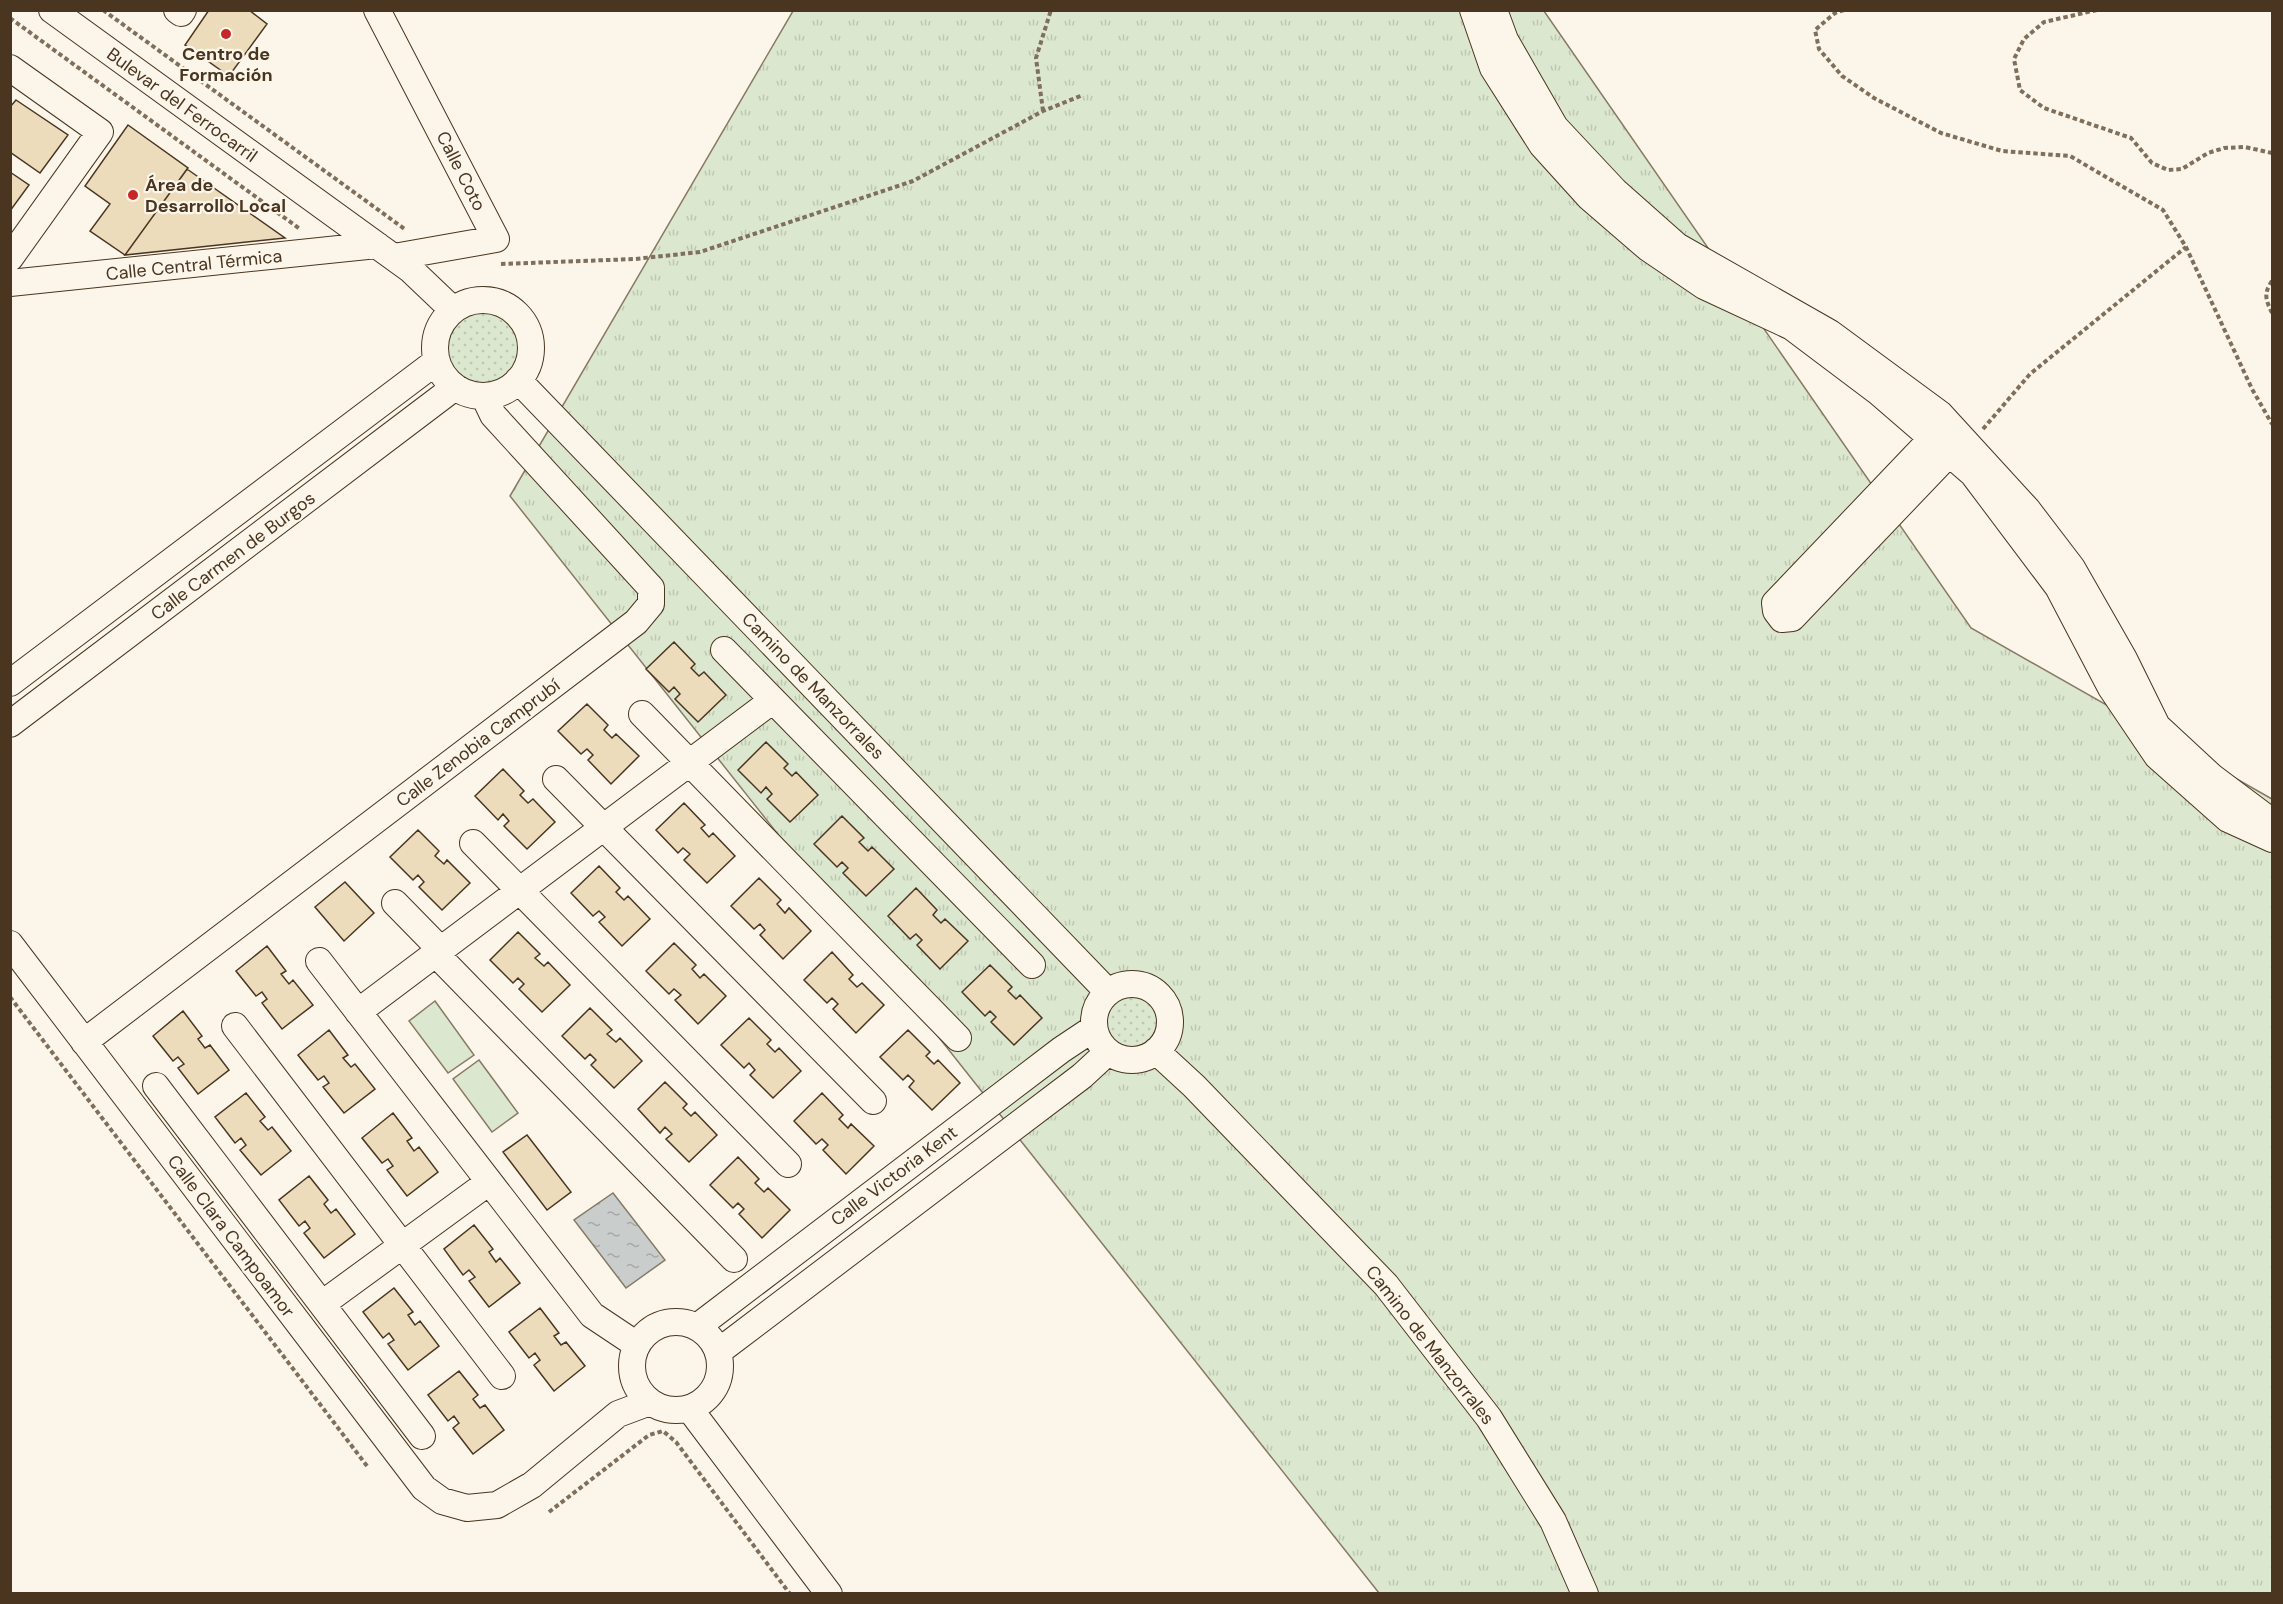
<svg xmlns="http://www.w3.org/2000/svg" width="2283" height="1604" viewBox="0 0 2283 1604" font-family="'DM Sans',sans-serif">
  <defs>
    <pattern id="grass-tufts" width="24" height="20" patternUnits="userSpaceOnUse" patternTransform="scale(1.5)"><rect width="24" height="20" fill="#dce7d0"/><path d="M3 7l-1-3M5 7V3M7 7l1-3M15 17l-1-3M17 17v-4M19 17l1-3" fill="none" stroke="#bec7b2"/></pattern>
    <pattern id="garden-dots" width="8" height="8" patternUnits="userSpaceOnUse" patternTransform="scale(1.5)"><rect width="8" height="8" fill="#dce7d0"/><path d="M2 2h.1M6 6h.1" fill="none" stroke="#bec7b2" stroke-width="1.8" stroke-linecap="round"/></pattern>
    <pattern id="water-ripples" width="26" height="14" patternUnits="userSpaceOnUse" patternTransform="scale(1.5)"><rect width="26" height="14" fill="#c9cecd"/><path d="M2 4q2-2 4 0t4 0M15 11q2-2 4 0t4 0" fill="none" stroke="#a5a8a6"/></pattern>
  </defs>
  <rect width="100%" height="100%" fill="#fbf6e9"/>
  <path fill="url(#grass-tufts)" stroke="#887966" stroke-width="1.5" d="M793 11H1544L1971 628 2272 799V1593H1379L510 496Z"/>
  <path fill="url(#garden-dots)" stroke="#887966" stroke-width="1.5" d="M447 348a36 36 0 1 1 72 0a36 36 0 1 1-72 0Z
    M1105 1021a26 26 0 1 1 52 0a26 26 0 1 1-52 0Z"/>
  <path fill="#dce7d0" stroke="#887966" stroke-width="1.5" d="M435 1001 474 1055 448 1073 409 1021Z
    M479 1060 518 1113 492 1132 453 1079Z"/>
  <path fill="url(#water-ripples)" stroke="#887966" stroke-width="1.5" d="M613 1193 665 1260 626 1288 574 1220Z"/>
  <path fill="#ecdcbc" stroke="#4a3520" stroke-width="1.5" d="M209 10H249L267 24 229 76 185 45Z
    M16 100 68 135 40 173 10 152V107Z
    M128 125 188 168 125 255 90 231 110 204 85 186Z
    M187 169 285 238 125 255Z
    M10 172 29 185 10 211Z
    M674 642 695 664 691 668 699 676 704 672 726 695 698 722 675 699 680 694 674 687 669 692 646 669Z
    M587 704 608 725 604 730 612 738 616 734 639 756 611 784 588 760 593 755 587 749 581 754 558 731Z
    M766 742 788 764 784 768 792 776 796 772 818 795 790 822 767 799 772 794 766 787 761 793 738 770Z
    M503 769 524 791 520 795 528 803 533 799 555 822 527 849 504 826 509 821 503 814 498 820 475 796Z
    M684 803 705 825 701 828 709 837 713 833 735 856 707 883 684 860 690 854 683 848 678 853 656 830Z
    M842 816 864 838 859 842 868 851 872 847 894 869 866 896 843 873 848 868 842 862 837 867 814 844Z
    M418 830 439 851 435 856 444 864 447 860 470 883 442 910 419 887 424 882 418 875 413 880 390 857Z
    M599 866 620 888 616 892 624 900 628 896 650 919 622 946 599 922 605 917 599 911 593 916 571 893Z
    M759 878 781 900 777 904 785 913 789 908 811 931 783 959 760 935 765 930 760 924 754 929 731 906Z
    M345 882 374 913 344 941 315 907Z
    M916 888 937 910 933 915 941 923 945 919 968 941 940 969 917 945 922 940 916 934 910 939 888 916Z
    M518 932 540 954 535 958 544 966 548 962 570 985 542 1012 519 989 524 984 518 978 513 983 490 960Z
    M674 943 696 965 692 969 700 978 704 974 726 996 698 1024 675 1000 681 995 674 989 669 994 646 971Z
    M267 946 286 971 281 974 289 984 293 980 313 1005 282 1029 262 1003 267 999 262 992 256 996 236 971Z
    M832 952 853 975 849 979 857 987 862 983 884 1005 856 1033 833 1009 838 1004 832 998 827 1003 804 980Z
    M990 965 1012 987 1008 991 1016 999 1020 995 1042 1018 1014 1045 991 1022 996 1017 990 1011 985 1016 962 992Z
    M590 1008 612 1030 607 1034 616 1042 620 1038 642 1061 614 1088 591 1065 596 1060 590 1054 585 1059 562 1036Z
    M183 1011 202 1036 198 1039 205 1048 210 1045 229 1070 198 1094 178 1068 184 1064 178 1057 173 1061 153 1036Z
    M749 1018 771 1040 767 1044 775 1052 779 1048 801 1071 773 1098 750 1075 755 1070 749 1063 744 1068 721 1045Z
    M329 1030 348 1055 343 1058 351 1067 355 1064 375 1089 344 1113 323 1087 329 1083 324 1076 318 1080 298 1055Z
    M908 1030 930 1052 926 1056 934 1064 938 1060 960 1083 932 1110 909 1087 914 1081 908 1075 903 1080 880 1057Z
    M665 1082 687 1104 683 1108 691 1116 695 1112 717 1135 689 1162 666 1139 672 1134 665 1127 660 1133 638 1109Z
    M246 1093 265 1117 260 1121 268 1130 272 1127 291 1151 261 1175 240 1150 246 1145 241 1138 235 1143 215 1117Z
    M822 1093 843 1115 839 1119 848 1128 851 1124 874 1146 846 1174 823 1150 828 1145 822 1139 816 1144 794 1121Z
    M393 1113 412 1138 407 1141 414 1151 419 1147 438 1172 407 1196 387 1170 393 1166 388 1159 382 1163 362 1138Z
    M527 1135 571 1192 547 1210 503 1152Z
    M738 1157 759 1179 755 1183 764 1192 768 1188 790 1210 762 1238 739 1214 744 1209 738 1203 733 1208 710 1185Z
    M309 1176 328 1200 324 1204 331 1213 336 1209 355 1234 324 1258 304 1233 310 1228 305 1221 299 1226 279 1200Z
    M474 1225 493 1249 489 1252 496 1262 500 1258 520 1283 489 1307 469 1281 475 1277 469 1270 463 1275 444 1249Z
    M394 1288 413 1312 408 1315 415 1325 420 1321 439 1346 408 1370 388 1344 394 1340 389 1333 383 1338 363 1312Z
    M540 1308 559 1333 554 1336 561 1345 566 1342 585 1366 554 1391 534 1365 540 1360 535 1353 529 1358 509 1332Z
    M459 1371 478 1395 473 1399 480 1408 485 1405 504 1430 473 1454 453 1428 459 1423 454 1416 448 1421 428 1395Z"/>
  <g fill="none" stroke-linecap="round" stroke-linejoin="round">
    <defs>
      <path id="minor" d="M52 10 411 270 453 310
        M177 10 181 13 183 10
        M377 10 496 239 394 257
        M1473 10 1493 68 1542 145 1590 198 1648 248 1704 286 1792 327 1877 391 1973 474 2058 587 2111 688 2157 756 2228 819 2272 839
        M1494 10 1505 40 1555 127 1615 191 1677 246 1830 333 1940 414 2027 509 2072 568 2124 659 2157 726 2212 777 2272 822
        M10 68 100 132 10 258
        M10 283 377 245
        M435 348a48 48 0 1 1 96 0a48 48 0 1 1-96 0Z
        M518 380 1108 992
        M1943 427 1775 603 1776 611 1782 619 1792 618 1961 441
        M724 650 1032 965
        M10 683 437 361
        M642 714 958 1038
        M10 724 455 387
        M556 779 873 1101
        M473 843 788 1164
        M395 903 441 950
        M10 944 424 1488 442 1501 467 1508 497 1505 532 1485 618 1414 650 1402
        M436 954 734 1259
        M319 961 592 1315 637 1345
        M1094 1022a38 38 0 1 1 76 0a38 38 0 1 1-76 0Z
        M358 1012 773 700
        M235 1026 502 1376
        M84 1042 636 622 651 604V588L493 415 484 396
        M1156 1051 1194 1086 1386 1285 1489 1418 1553 1521 1585 1594
        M156 1086 422 1436
        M322 1304 489 1182
        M632 1366a44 44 0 1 1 88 0a44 44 0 1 1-88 0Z
        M697 1327 1061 1050 1094 1028
        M718 1352 1082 1076 1108 1052
        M689 1408 829 1594"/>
    </defs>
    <use href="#minor" stroke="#4a3520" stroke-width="28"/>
    <path stroke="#7f6f5c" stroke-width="4" stroke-dasharray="4.5 3" stroke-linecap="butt" d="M103 10 406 230
      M1844 10 1835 13 1815 30 1819 49 1842 76 1874 98 1941 133 2002 151 2070 156 2163 210 2186 247 2252 389 2272 424
      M2097 10 2044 22 2024 39 2014 59 2020 90 2044 108 2131 138 2152 163 2168 170 2182 169 2208 153 2224 148 2245 147 2272 153
      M10 18 300 229
      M1043 111 1036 58 1051 10
      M501 264 635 259 700 252 913 181 1043 111 1083 95
      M2272 281C2263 294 2266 300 2272 313
      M1983 429 2030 374 2186 247
      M10 997 367 1466
      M549 1512 649 1435 663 1431 676 1442 790 1594"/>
    <use href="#minor" stroke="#fbf6e9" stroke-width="26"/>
  </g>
  <g fill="#c62828" stroke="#fbf6e9" stroke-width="2">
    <circle cx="226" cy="34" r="6"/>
    <circle cx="133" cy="195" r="6"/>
  </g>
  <g text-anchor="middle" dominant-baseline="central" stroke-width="4.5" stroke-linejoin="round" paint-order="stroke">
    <g font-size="18" font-weight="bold" fill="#4a3520" stroke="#fbf6e9">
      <text x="226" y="54">Centro de<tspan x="226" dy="21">Formación</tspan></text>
      <text x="145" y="185" text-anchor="start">Área de<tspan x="145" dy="21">Desarrollo Local</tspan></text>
    </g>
    <g font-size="18" fill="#4a3520" stroke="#fbf6e9">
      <text transform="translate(182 105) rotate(36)">Bulevar del Ferrocarril</text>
      <text transform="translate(461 171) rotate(63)">Calle Coto</text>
      <text transform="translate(194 265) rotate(-6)">Calle Central Térmica</text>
      <text transform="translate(233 556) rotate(-37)">Calle Carmen de Burgos</text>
      <text transform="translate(813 686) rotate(46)">Camino de Manzorrales</text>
      <text transform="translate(478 743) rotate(-37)">Calle Zenobia Camprubí</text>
      <text transform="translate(894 1176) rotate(-37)">Calle Victoria Kent</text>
      <text transform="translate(231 1236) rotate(53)">Calle Clara Campoamor</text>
      <text transform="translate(1430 1345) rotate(52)">Camino de Manzorrales</text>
    </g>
  </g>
  <rect width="2283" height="1604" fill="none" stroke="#4a3520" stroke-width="24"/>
</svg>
